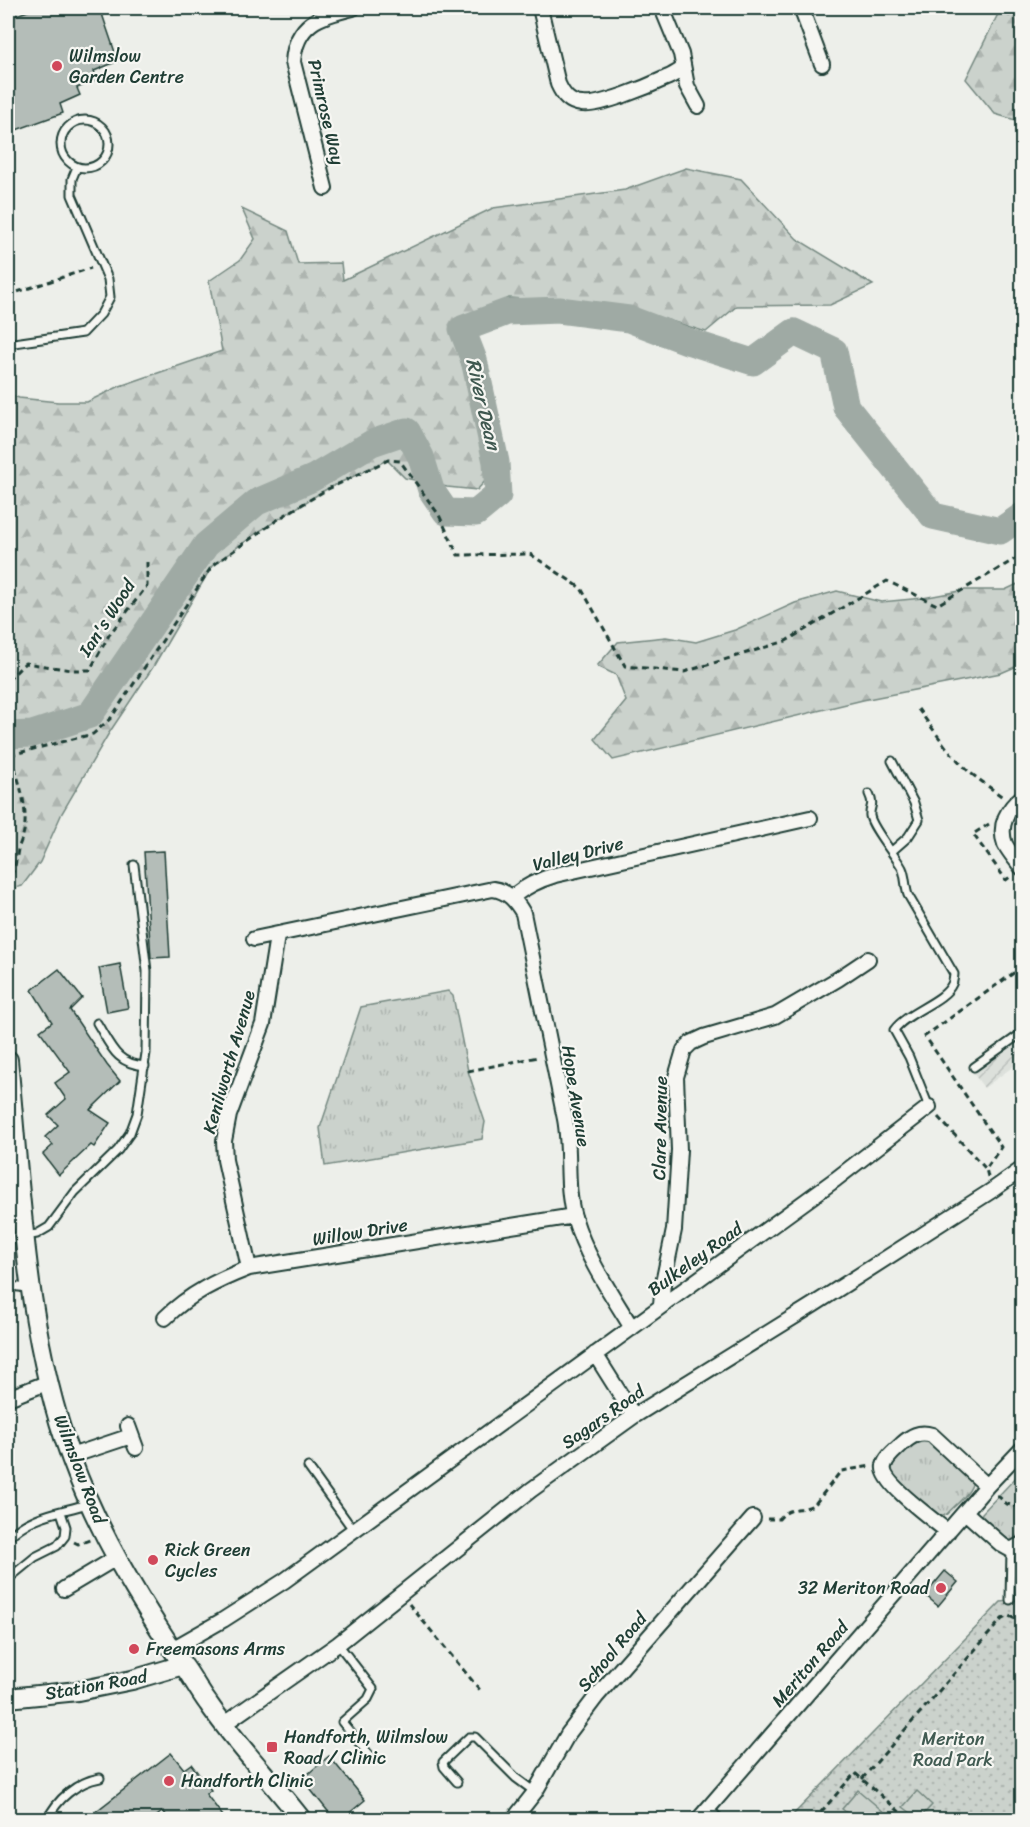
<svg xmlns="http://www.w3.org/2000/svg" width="1030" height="1827" viewBox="0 0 1030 1827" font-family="Sriracha,sans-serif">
  <defs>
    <pattern id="industrial-furrows" width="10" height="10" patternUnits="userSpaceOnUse" patternTransform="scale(1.5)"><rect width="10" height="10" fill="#dce0db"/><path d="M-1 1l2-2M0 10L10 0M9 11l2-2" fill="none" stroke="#bcc1bd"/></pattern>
    <pattern id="grass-tufts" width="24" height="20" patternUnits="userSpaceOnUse" patternTransform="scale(1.5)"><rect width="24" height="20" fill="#cbd2cc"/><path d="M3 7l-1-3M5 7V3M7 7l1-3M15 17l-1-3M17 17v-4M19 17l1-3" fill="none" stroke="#aeb5b0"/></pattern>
    <pattern id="forest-firs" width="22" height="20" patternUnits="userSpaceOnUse" patternTransform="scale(1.5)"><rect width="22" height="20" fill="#cbd2cc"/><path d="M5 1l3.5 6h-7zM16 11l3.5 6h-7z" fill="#aeb5b0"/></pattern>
    <pattern id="park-dots" width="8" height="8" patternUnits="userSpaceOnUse" patternTransform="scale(1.5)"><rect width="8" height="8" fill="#cbd2cc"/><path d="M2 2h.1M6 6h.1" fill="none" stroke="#aeb5b0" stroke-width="1.8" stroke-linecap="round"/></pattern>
  </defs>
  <rect width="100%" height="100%" fill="#edefea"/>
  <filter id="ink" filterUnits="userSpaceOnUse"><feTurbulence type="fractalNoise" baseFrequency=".0167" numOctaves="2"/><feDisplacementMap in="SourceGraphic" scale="12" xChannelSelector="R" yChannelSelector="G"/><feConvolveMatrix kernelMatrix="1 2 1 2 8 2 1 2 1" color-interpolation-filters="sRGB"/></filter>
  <g filter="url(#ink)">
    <path fill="url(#industrial-furrows)" d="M1009 1037 1022 1055V1060L984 1088 968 1066Z"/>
    <path fill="url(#grass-tufts)" stroke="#758880" stroke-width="1.5" d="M448 991 453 996 468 1071 485 1122 482 1139 325 1166 320 1128 361 1007Z
      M928 1440 973 1480C972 1493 955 1505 947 1514L943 1516H937L893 1476C887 1462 906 1450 915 1441Z
      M1022 1471V1535L1013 1542H1006L981 1518 982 1513Z"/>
    <path fill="url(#forest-firs)" stroke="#758880" stroke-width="1.5" d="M1001 8H1022V122L995 114 966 79Z
      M686 168 741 179 797 239 873 285 830 305 737 306 706 332 623 306 509 298 450 329 497 468 477 490 447 487 405 478 387 460 325 490 258 532 212 566 153 667 109 733 62 813 40 862 22 886 8 890V394L19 398 58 402H87L120 386 222 351 209 281 240 260 255 239 242 209 288 231 298 264 341 263 343 280 493 208 625 190Z
      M1022 582V664L1001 673 863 700 613 760 595 739 626 701 616 675 597 666 618 642 666 637 696 642 735 630 795 603 837 591 881 602 923 598 965 590H1005Z"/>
    <path fill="url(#park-dots)" stroke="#758880" stroke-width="1.5" d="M1017 1600 1022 1603V1819L788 1820 1001 1602Z"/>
    <path fill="#cbd2cc" stroke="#758880" stroke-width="1.5" d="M858 1790 892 1819H855L842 1809Z
      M917 1791 932 1805 919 1819 903 1807Z"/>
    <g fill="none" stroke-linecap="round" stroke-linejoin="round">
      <path stroke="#9faaa4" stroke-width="27" d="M8 735 32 734 90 715 206 545 257 502 313 478 372 443 407 431 421 457 431 490 446 512 476 513 498 495 496 462 474 360 462 329 507 312 559 310 629 319 690 342 753 362 794 332 834 351 846 407 933 516 1000 531 1022 516"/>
    </g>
    <path fill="#b4bdb8" stroke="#1f3d34" stroke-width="1.5" d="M36 8H100L118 61 94 71 97 80 77 88 80 95 60 104 63 113 8 133V18Z
      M164 851 170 957 151 958 144 852Z
      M120 964 128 1008 107 1012 99 968Z
      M59 969 82 998 70 1010 107 1065 120 1081 90 1110 110 1123 94 1147 91 1145 59 1175 43 1154 53 1145 45 1137 58 1125 48 1115 66 1099 55 1083 70 1072 40 1031 52 1022 32 990Z
      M945 1571 958 1582 938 1606 925 1595Z
      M171 1753 184 1769 191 1764 211 1790 206 1794 226 1820H170L163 1811 152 1820H99L94 1813Z
      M329 1756 365 1800 341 1820H335L302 1779Z"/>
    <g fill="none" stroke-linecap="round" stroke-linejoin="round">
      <defs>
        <path id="lane" d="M61 144a24 24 0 1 1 48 0a24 24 0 1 1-48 0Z
          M8 342 14 343 83 333 101 314 110 297 108 279 72 195V179L77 167
          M892 761 914 803 919 820 908 837 892 851
          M869 794C875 807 869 806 870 816 872 828 895 855 902 868 906 876 905 887 908 895L954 974C954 975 953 983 952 984 944 1002 908 1011 894 1030L909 1057 929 1107
          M97 1023C111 1046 116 1064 145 1066
          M974 1067 1022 1033
          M25 1236 37 1234 49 1227 75 1192 118 1150 130 1133 137 1114 146 1053 147 971 134 865
          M8 1286 30 1288
          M308 1467 354 1531
          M8 1538C30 1515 58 1513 87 1504
          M8 1579 35 1557 57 1546 65 1536 66 1527 61 1512
          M1010 1600 1011 1550
          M338 1644 373 1689 368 1699 342 1722 371 1757
          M457 1782 444 1767 443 1762 469 1737H475L516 1778 535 1792
          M708 1808 721 1820
          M47 1820C57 1799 77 1782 100 1778"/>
        <path id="street" d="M540 8 558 84C563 95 569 103 582 104 599 107 649 86 666 78 672 76 677 72 683 69
          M662 8 681 54 687 86 698 106
          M801 8 822 64
          M325 188 293 62C296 23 319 16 353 8
          M1022 797C1008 808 998 825 1005 844 1009 852 1017 861 1022 868
          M512 897C526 886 538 880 555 875L810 818
          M254 939 493 889C508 891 516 901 523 913L565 1119C571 1151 565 1185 574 1217 586 1257 610 1292 632 1328
          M249 1268 225 1160 224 1141 229 1115 263 1024 277 936
          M661 1305 663 1283 674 1230 679 1150 676 1077 684 1050 691 1043 704 1037 775 1016 838 979 868 959
          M165 1318C189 1294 218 1280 249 1268L574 1216
          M595 1354 634 1416
          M8 1398 49 1382
          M128 1426 136 1448
          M71 1456 131 1436
          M965 1512 1002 1545 1011 1550 1022 1544
          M948 1532C935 1521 880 1482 884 1466 886 1457 896 1450 902 1444 911 1436 919 1431 932 1435L987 1486
          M64 1589 116 1558
          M172 1649 223 1620 284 1581 836 1179 929 1107
          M224 1724 338 1644 531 1490 634 1416 813 1305 991 1191 1022 1169
          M513 1820 535 1792 568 1734 596 1697 753 1518
          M698 1820 987 1486 1022 1449"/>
        <path id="secondary" d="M8 1060C21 1192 25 1332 71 1458 98 1532 139 1600 183 1665 192 1677 199 1691 208 1703 236 1744 271 1780 302 1820
          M8 1698 78 1691 132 1680 183 1665"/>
      </defs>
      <use href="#lane" stroke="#1f3d34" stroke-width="11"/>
      <use href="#street" stroke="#1f3d34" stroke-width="18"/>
      <use href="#secondary" stroke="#1f3d34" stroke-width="22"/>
      <path stroke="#1f3d34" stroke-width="3" stroke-dasharray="6 4.5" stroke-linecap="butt" d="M1000 8 1009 15 1022 10
        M8 295 91 268
        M8 680 25 663 72 670H90L109 635 147 586V562
        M918 709 949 751 969 772 1004 798
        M8 748C16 771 29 807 24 831 23 837 20 843 18 849 16 860 16 870 8 880
        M10 755 93 734 111 718 212 566 280 518 326 490 388 460 400 461 439 515 458 555 530 554 581 588 625 666 684 672 786 641 887 581 937 605 1022 555
        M989 824 973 834 1006 880 1010 877
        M468 1071 538 1057
        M938 1117 986 1169
        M988 1177 986 1169 1001 1147 925 1036 1022 967
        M997 1495 1007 1504 1015 1506 1022 1501
        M767 1519H779C791 1505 801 1512 815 1504L841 1471 871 1466
        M74 1542 78 1544 90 1540
        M409 1604 480 1690
        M862 1779 1002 1619 1009 1616 1022 1622
        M814 1820 855 1773 909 1820
        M930 1820C945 1814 956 1813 970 1820"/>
      <use href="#lane" stroke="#f6f6f2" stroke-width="7"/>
      <use href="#street" stroke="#f6f6f2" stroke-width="14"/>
      <use href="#secondary" stroke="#f6f6f2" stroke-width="18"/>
    </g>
  </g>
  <g fill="#d1495b" stroke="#f6f6f2" stroke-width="2">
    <circle cx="57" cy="66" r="6"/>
    <circle cx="153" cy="1560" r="6"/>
    <circle cx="941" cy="1588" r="6"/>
    <circle cx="134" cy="1649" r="6"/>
    <rect x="266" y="1741" width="12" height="12" rx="3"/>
    <circle cx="169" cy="1781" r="6"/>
  </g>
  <g text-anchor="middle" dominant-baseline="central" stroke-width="4.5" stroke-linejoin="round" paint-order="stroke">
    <g font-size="18" fill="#1f3d34" stroke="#f6f6f2" text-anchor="start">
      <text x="69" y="56">Wilmslow<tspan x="69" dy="21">Garden Centre</tspan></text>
      <text x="165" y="1550">Rick Green<tspan x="165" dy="21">Cycles</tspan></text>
      <text x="929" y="1588" text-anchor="end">32 Meriton Road</text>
      <text x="146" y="1649">Freemasons Arms</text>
      <text x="284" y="1737">Handforth, Wilmslow<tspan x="284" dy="21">Road / Clinic</tspan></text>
      <text x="181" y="1781">Handforth Clinic</text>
    </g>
    <g font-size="18" fill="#1f3d34" stroke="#f6f6f2">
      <text transform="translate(326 112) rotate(77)">Primrose Way</text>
      <text transform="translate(107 618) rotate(-57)">Ian's Wood</text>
      <text transform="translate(578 854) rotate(-14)">Valley Drive</text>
      <text transform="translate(229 1062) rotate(-74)">Kenilworth Avenue</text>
      <text transform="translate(576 1096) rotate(81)">Hope Avenue</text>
      <text transform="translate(660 1128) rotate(-89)">Clare Avenue</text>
      <text transform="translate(360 1232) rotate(-9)">Willow Drive</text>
      <text transform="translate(695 1259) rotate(-36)">Bulkeley Road</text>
      <text transform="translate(603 1417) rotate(-35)">Sagars Road</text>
      <text transform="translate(80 1469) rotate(69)">Wilmslow Road</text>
      <text transform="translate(612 1652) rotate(-50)">School Road</text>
      <text transform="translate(810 1664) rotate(-49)">Meriton Road</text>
      <text transform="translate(96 1685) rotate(-10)">Station Road</text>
    </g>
    <g font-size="18" fill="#415b52" stroke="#f6f6f2">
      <text x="953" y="1739">Meriton<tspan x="953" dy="21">Road Park</tspan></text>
    </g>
    <g font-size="20" font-style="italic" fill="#3f5850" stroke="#f6f6f2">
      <text transform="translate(483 404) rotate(77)">River Dean</text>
    </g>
  </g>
  <rect width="1030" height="1827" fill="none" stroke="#f6f6f2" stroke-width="30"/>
  <rect x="15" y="15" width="1000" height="1797" fill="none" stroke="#1f3d34" stroke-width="2" filter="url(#ink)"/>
</svg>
